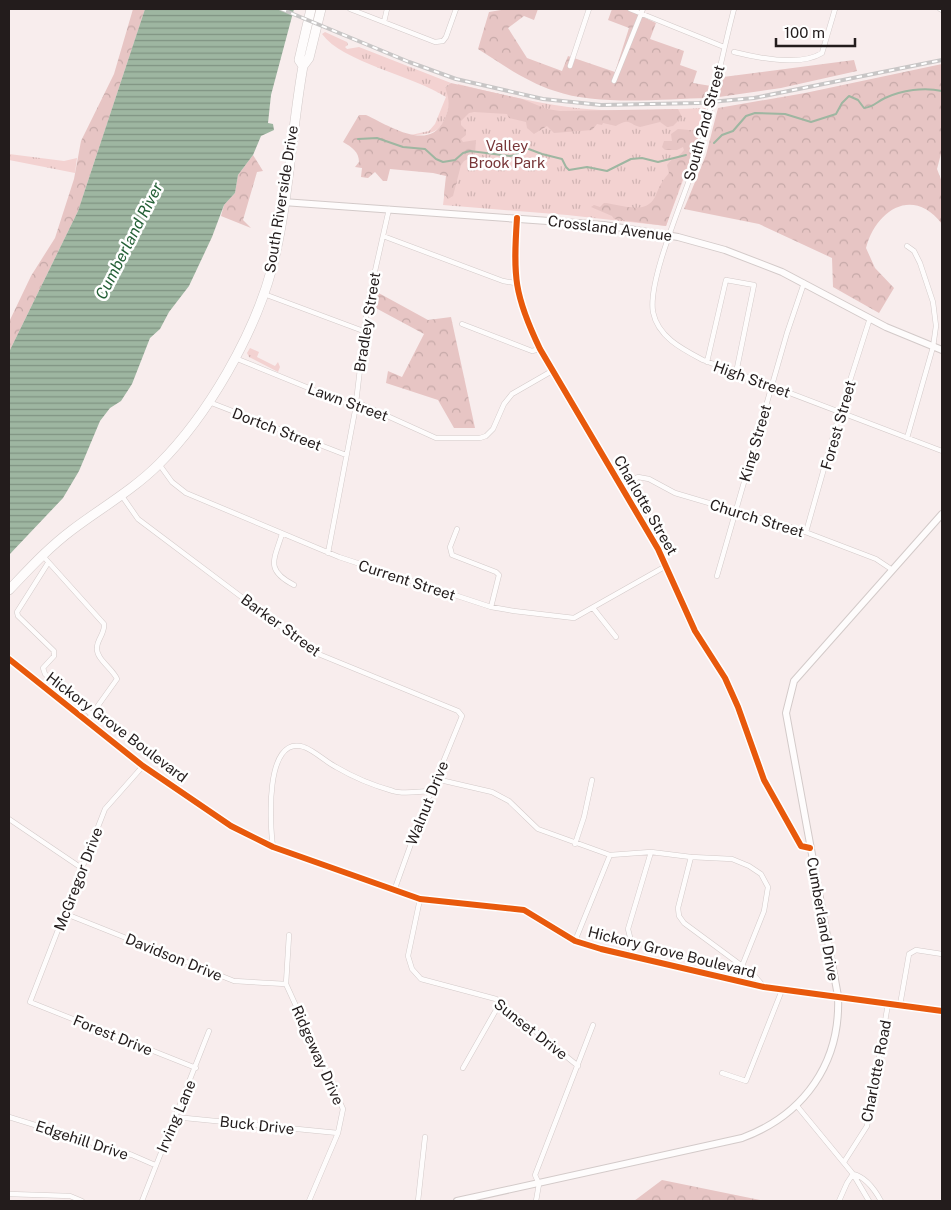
<svg xmlns="http://www.w3.org/2000/svg" width="951" height="1210" viewBox="0 0 951 1210" font-family="'Public Sans',sans-serif">
  <defs>
    <pattern id="grass-tufts" width="24" height="20" patternUnits="userSpaceOnUse" patternTransform="scale(1.25)"><rect width="24" height="20" fill="#f3d2d1"/><path d="M3 7l-1-3M5 7V3M7 7l1-3M15 17l-1-3M17 17v-4M19 17l1-3" fill="none" stroke="#d0b4b3"/></pattern>
    <pattern id="forest-crowns" width="20" height="18" patternUnits="userSpaceOnUse" patternTransform="scale(1.25)"><rect width="20" height="18" fill="#e7c5c4"/><path d="M2 6a3 3 0 1 1 6 0M12 15a3 3 0 1 1 6 0" fill="none" stroke="#c6a9a8"/></pattern>
    <pattern id="water-rules" width="6" height="5" patternUnits="userSpaceOnUse" patternTransform="scale(1.25)"><rect width="6" height="5" fill="#9eb6a1"/><path d="M0 2.5h6" fill="none" stroke="#809382"/></pattern>
  </defs>
  <rect width="100%" height="100%" fill="#f8eded"/>
  <path fill="url(#grass-tufts)" d="M325 32 347 42 348 45 345 47 347 49 359 47 451 83 445 87 451 100C443 127 441 135 411 135L429 131 435 124 446 97C414 76 342 62 322 34Z
    M458 84C505 95 553 108 602 110 636 112 671 109 706 108L697 143 666 226 567 215 443 205Z
    M9 154 64 161 77 158 75 173 9 160Z
    M250 348 259 352 257 357 275 366 278 362 280 367 278 372 249 357 247 353Z"/>
  <path fill="url(#forest-crowns)" d="M133 9H145L78 211 9 352V322L31 276 55 238 74 179 81 141 114 74Z
    M507 9H538L534 20 524 16 508 28 527 58 562 71 568 56 615 72 629 28 608 20 612 9H641L639 15 656 23 650 39 684 51 680 65 697 71 693 83 711 86 708 98C663 99 597 106 555 91 527 82 503 65 478 49L489 12Z
    M854 60 857 71 781 88 719 97 723 77Z
    M942 64V150L937 169 942 182V224C913 186 876 210 866 248L875 268 894 288 879 313 833 287 832 258 759 224 684 209 706 155 718 108 805 93Z
    M451 83 522 99 547 109 560 111 678 109 682 117 673 126 667 127 660 122 640 127C629 125 631 117 616 126L603 123 602 125 597 124 592 130 554 133 547 126 534 134 527 128 526 122 509 118 507 114 474 112 469 113 461 121V125L466 130V135L461 139 463 142 476 140 475 155 464 161 461 165 453 196 448 199 444 194 446 176 433 173 390 169 387 181H383L375 172 368 178 361 177 362 168 355 167 359 162C359 152 352 147 343 142L359 115H366C388 125 429 153 444 120 450 107 450 101 445 87Z
    M678 129 700 131 666 226 614 219 612 216 591 207 594 205 600 207 604 203C620 204 645 216 655 197 659 187 662 181 669 173L667 165C672 157 679 158 684 150L683 147 677 150H665L662 147 664 141H672L671 134Z
    M253 155 263 171 257 172 243 220 251 228 221 216 224 205 235 193 238 175Z
    M375 291 428 320 451 317 475 428H454L438 400 386 383 388 371 402 377 424 334 372 306Z
    M662 1180 760 1200 761 1201H634Z"/>
  <path fill="url(#water-rules)" d="M145 9H294L271 95 268 123 273 124 274 130 261 136 253 155 238 175 235 193 224 205 212 237 189 286 169 312 160 329 150 338 132 384 121 401 110 408 100 421 79 471 63 498 9 555V352L78 211Z"/>
  <g fill="none" stroke-linecap="round" stroke-linejoin="round">
    <path stroke="#9eb6a1" stroke-width="2" d="M358 139 377 138 403 147 425 149 436 159 443 162 455 160 463 153 470 151 510 156 515 155 526 148 542 154 562 159 566 167 569 170 587 167 607 171 631 159 642 158 658 162 686 155
      M714 143 722 135 733 131 746 116 755 113 785 114 811 122 836 114 842 103 849 96 858 100 864 108C874 107 876 102 885 98 902 90 924 87 942 91"/>
    <defs>
      <path id="street" d="M350 9 435 42 443 41 446 37 456 9
        M630 9 724 47
        M734 9C722 54 714 100 701 145 691 183 647 277 653 312 658 337 682 349 703 360L942 451
        M940 9 942 10
        M384 22 387 9
        M734 52C758 58 800 67 822 53L835 9
        M570 66 589 9
        M614 81 643 9
        M517 218C513 276 514 295 540 349L658 549 695 631 725 678 738 707 764 780 801 846 810 848
        M383 236 503 281 515 283
        M907 246 914 251 920 263 933 302 936 326 933 347 907 438
        M264 294 366 332
        M462 324 532 351 540 349
        M235 358 348 404 363 405 436 438H480L486 436 493 429 504 404 512 394 552 371
        M707 362 726 280 754 285 736 373
        M209 402 346 455
        M159 464 172 482 186 493 339 557 491 607 514 611 574 618 666 566
        M622 487 638 477 649 479 675 493 800 530 876 559 891 569
        M122 496 138 519 316 653 458 711 462 716 421 816 394 891
        M457 529 450 547 452 555 496 572 499 575 491 607
        M806 532 840 412 870 318
        M282 534C274 560 265 570 294 585
        M328 553 355 411 368 302 389 209
        M43 556 104 624C105 634 97 639 97 648 96 659 113 669 117 679L87 721
        M48 563 17 612 18 616 54 651V656L43 668 45 674 91 714
        M717 576 787 333 804 283
        M593 608 616 637
        M143 766 105 809 30 1002 196 1068
        M436 779 492 792 509 801 538 829 610 855 651 852 691 857 732 859 749 866 761 874 768 887 764 911 742 966
        M9 819 83 869
        M575 844 584 817 592 780
        M273 847C270 826 264 734 304 747 315 751 326 762 336 767 353 777 375 786 393 791 404 795 420 791 431 791
        M691 857 678 908 679 916 684 923 753 974 764 987
        M420 899 408 956 412 969 421 979 496 999 578 1066
        M66 914 234 981 286 984
        M289 935 286 984 343 1109 338 1133 309 1201
        M575 941 610 855
        M631 956 632 945 628 929 651 852
        M900 1005 909 954 916 950 942 954
        M463 1068 500 1003
        M722 1073 746 1081 782 990
        M797 1106 853 1174 869 1201
        M9 1117 132 1155 155 1165
        M175 1117 338 1133
        M844 1162 867 1126 888 1004
        M853 1174C866 1177 875 1190 881 1201
        M9 1194 70 1196 82 1201
        M142 1201 209 1031
        M418 1201 425 1137
        M536 1201 539 1184 535 1175 593 1025
        M839 1201 847 1183 853 1174"/>
      <path id="secondary" d="M283 202 604 225 678 237 725 250 782 272 886 327 942 350
        M9 659 143 766 231 826 273 847 420 899 524 910 575 941 601 949 764 987 942 1011
        M457 1201 742 1138C804 1115 841 1063 838 996L786 713 794 681 942 514"/>
      <path id="highway" d="M303 66 299 60 311 9
        M9 590C29 569 48 548 72 530 101 508 133 490 159 464 208 415 254 335 272 268 289 203 291 133 303 66L309 58 321 9"/>
    </defs>
    <use href="#street" stroke="#d3cac9" stroke-width="5.5"/>
    <use href="#secondary" stroke="#d3cac9" stroke-width="8"/>
    <use href="#highway" stroke="#d3cac9" stroke-width="10"/>
    <use href="#street" stroke="#fefcfc" stroke-width="4.5"/>
    <use href="#secondary" stroke="#fefcfc" stroke-width="6"/>
    <use href="#highway" stroke="#fefcfc" stroke-width="9"/>
    <defs>
      <path id="rail" d="M281 9 409 62 456 79 543 99 601 105 699 103 754 98 942 60"/>
    </defs>
    <use href="#rail" stroke="#c8c6c6" stroke-width="4"/>
    <use href="#rail" stroke="#fff" stroke-width="2" stroke-dasharray="5.5" stroke-linecap="butt"/>
    <defs>
      <path id="cycleway" d="M517 218C513 276 514 295 540 349L658 549 695 631 725 678 738 707 764 780 801 846 810 848
        M9 659 143 766 231 826 273 847 420 899 524 910 575 941 601 949 764 987 942 1011"/>
    </defs>
    <use href="#cycleway" stroke="#fff" stroke-width="9"/>
    <use href="#cycleway" stroke="#e8590c" stroke-width="6"/>
  </g>
  <g text-anchor="middle" dominant-baseline="central" stroke-width="5" stroke-linejoin="round" paint-order="stroke">
    <g font-size="15" fill="#231c1c" stroke="#fff">
      <text transform="translate(704 123) rotate(-75)">South 2nd Street</text>
      <text transform="translate(281 199) rotate(-81)">South Riverside Drive</text>
      <text transform="translate(610 228) rotate(7)">Crossland Avenue</text>
      <text transform="translate(367 322) rotate(-81)">Bradley Street</text>
      <text transform="translate(752 379) rotate(20)">High Street</text>
      <text transform="translate(348 402) rotate(20)">Lawn Street</text>
      <text transform="translate(838 425) rotate(-74)">Forest Street</text>
      <text transform="translate(277 429) rotate(21)">Dortch Street</text>
      <text transform="translate(755 443) rotate(-74)">King Street</text>
      <text transform="translate(646 505) rotate(60)">Charlotte Street</text>
      <text transform="translate(757 518) rotate(17)">Church Street</text>
      <text transform="translate(407 580) rotate(18)">Current Street</text>
      <text transform="translate(281 625) rotate(36)">Barker Street</text>
      <text transform="translate(117 727) rotate(37)">Hickory Grove Boulevard</text>
      <text transform="translate(427 803) rotate(-68)">Walnut Drive</text>
      <text transform="translate(78 879) rotate(-69)">McGregor Drive</text>
      <text transform="translate(823 919) rotate(80)">Cumberland Drive</text>
      <text transform="translate(672 952) rotate(14)">Hickory Grove Boulevard</text>
      <text transform="translate(174 957) rotate(22)">Davidson Drive</text>
      <text transform="translate(531 1029) rotate(38)">Sunset Drive</text>
      <text transform="translate(113 1035) rotate(22)">Forest Drive</text>
      <text transform="translate(318 1055) rotate(66)">Ridgeway Drive</text>
      <text transform="translate(876 1071) rotate(-79)">Charlotte Road</text>
      <text transform="translate(176 1116) rotate(-67)">Irving Lane</text>
      <text transform="translate(257 1125) rotate(6)">Buck Drive</text>
      <text transform="translate(82 1140) rotate(18)">Edgehill Drive</text>
    </g>
    <g font-size="15" fill="#783638" stroke="#fff">
      <text x="507" y="145">Valley<tspan x="507" dy="17">Brook Park</tspan></text>
    </g>
    <g font-size="16" font-style="italic" fill="#246036" stroke="#fff">
      <text transform="translate(129 241) rotate(-63)">Cumberland River</text>
    </g>
  </g>
  <rect width="951" height="1210" fill="none" stroke="#231c1c" stroke-width="20"/>
  <path d="M776 38v8h79v-8" fill="none" stroke="#231c1c" stroke-width="2.5"/>
  <text x="784" y="38" font-size="15" fill="#231c1c" stroke="#ffffff" stroke-width="4" paint-order="stroke">100 m</text>
</svg>
